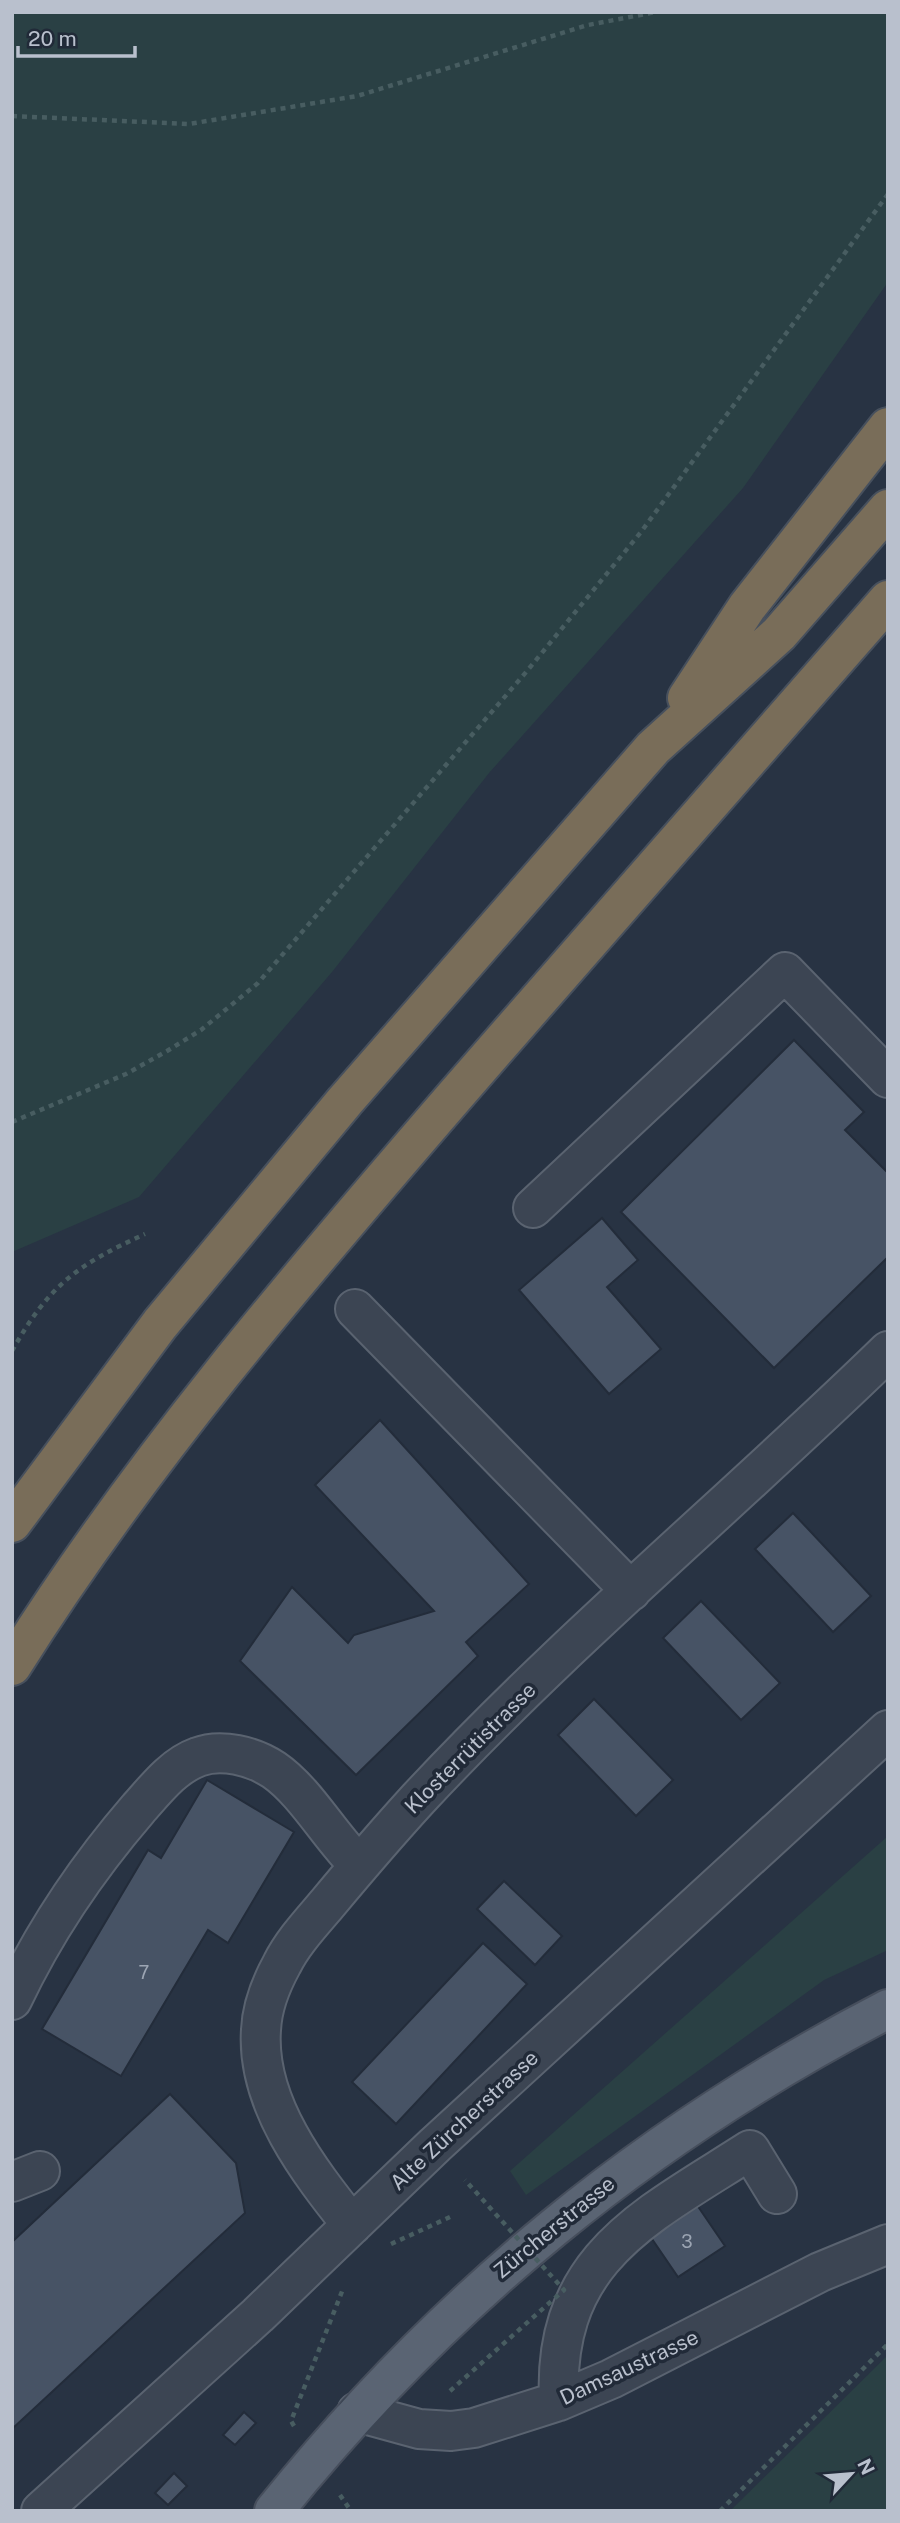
<svg xmlns="http://www.w3.org/2000/svg" width="900" height="2523" viewBox="0 0 900 2523" font-family="'Public Sans',sans-serif">
  <rect width="100%" height="100%" fill="#283343"/>
  <path fill="#2a4044" d="M12 12H888V282L743 488 489 773 332 972 139 1197 12 1252Z
    M888 1836V1950L824 1980 526 2195 510 2171Z
    M888 2355V2511H730Z"/>
  <path fill="#475365" stroke="#232c3a" stroke-width="2" d="M794 1040 864 1112 845 1130 888 1173V1257L774 1368 621 1212Z
    M602 1218 638 1260 607 1287 661 1349 609 1394 519 1290Z
    M380 1420 529 1584 466 1642 478 1656 356 1775 240 1661 292 1587 348 1643 354 1635 434 1611 315 1485Z
    M793 1513 871 1596 833 1632 755 1549Z
    M701 1601 780 1683 741 1720 663 1638Z
    M594 1699 673 1780 636 1816 558 1735Z
    M207 1780 294 1832 228 1943 208 1930 121 2076 42 2029 148 1850 161 1858Z
    M504 1881 562 1936 535 1965 477 1909Z
    M483 1943 527 1984 396 2124 352 2082Z
    M170 2094 236 2163 245 2213 12 2429V2242Z
    M697 2205 725 2246 678 2277 650 2236Z
    M244 2412 256 2423 235 2445 223 2435Z
    M174 2473 187 2486 168 2505 155 2493Z"/>
  <g fill="none" stroke-linecap="round" stroke-linejoin="round">
    <defs>
      <path id="minor" d="M533 1208 785 972 888 1078
        M355 1309 631 1591
        M12 2000C45 1930 88 1867 138 1809 155 1790 173 1766 198 1757 221 1748 253 1756 274 1770 306 1792 330 1837 359 1865
        M12 2182 40 2171
        M352 2225C309 2171 256 2103 261 2030 262 2007 271 1984 282 1964 293 1942 311 1923 327 1904 357 1868 387 1833 418 1799 565 1641 733 1502 888 1351
        M559 2401C552 2258 646 2217 750 2150L777 2194
        M357 2412 419 2429 451 2431 474 2428 559 2401 611 2379 820 2272 888 2244
        M41 2511 258 2315 435 2145 888 1730"/>
      <path id="major" d="M274 2511C445 2298 645 2135 888 2009"/>
      <path id="highway" d="M687 698 747 607 888 427
        M12 1523 160 1324 345 1101 653 748 779 634 888 509
        M12 1666C140 1462 297 1279 454 1097 598 931 743 766 888 600"/>
    </defs>
    <use href="#minor" stroke="#5a6370" stroke-width="42"/>
    <use href="#major" stroke="#464e5c" stroke-width="42"/>
    <use href="#highway" stroke="#47505d" stroke-width="42"/>
    <path stroke="#485d61" stroke-width="4.5" stroke-dasharray="5 5" stroke-linecap="butt" d="M12 116 189 124 357 96 588 25 656 12
      M12 1122 126 1074 167 1051 201 1030 258 983 527 671 641 532 888 194
      M12 1351C49 1285 77 1265 145 1234
      M391 2244 450 2217
      M294 2426 291 2421 343 2289
      M340 2495 351 2511
      M720 2511 888 2344"/>
    <use href="#minor" stroke="#3c4553" stroke-width="38"/>
    <use href="#major" stroke="#5a6473" stroke-width="38"/>
    <use href="#highway" stroke="#796d59" stroke-width="38"/>
    <path stroke="#485d61" stroke-width="4.5" stroke-dasharray="5 5" stroke-linecap="butt" d="M450 2391 564 2290 465 2180"/>
  </g>
  <g text-anchor="middle" dominant-baseline="central" stroke-width="7" stroke-linejoin="round" paint-order="stroke">
    <g font-size="18" fill="#9ca5b3">
      <text x="144" y="1972">7</text>
      <text x="687" y="2241">3</text>
    </g>
    <g font-size="21" fill="#b9c0cd" stroke="#212a38">
      <text transform="translate(470 1748) rotate(-45)">Klosterrütistrasse</text>
      <text transform="translate(464 2120) rotate(-43)">Alte Zürcherstrasse</text>
      <text transform="translate(554 2227) rotate(-39)">Zürcherstrasse</text>
      <text transform="translate(629 2367) rotate(-25)">Damsaustrasse</text>
    </g>
  </g>
  <rect width="900" height="2523" fill="none" stroke="#b9c0cd" stroke-width="28"/>
  <g transform="translate(851 2474) rotate(64)" stroke="#212a38" stroke-width="5" paint-order="stroke">
  <path d="M0-5L12 26L0 18L-12 26Z" fill="#b9c0cd"/>
  <text y="-10" font-size="19" font-weight="bold" text-anchor="middle" fill="#b9c0cd">N</text>
  </g>
  <path d="M18 46v10h117v-10" fill="none" stroke="#b9c0cd" stroke-width="3.5"/>
  <text x="28" y="46" font-size="21" fill="#b9c0cd" stroke="#212a38" stroke-width="5" paint-order="stroke">20 m</text>
</svg>
